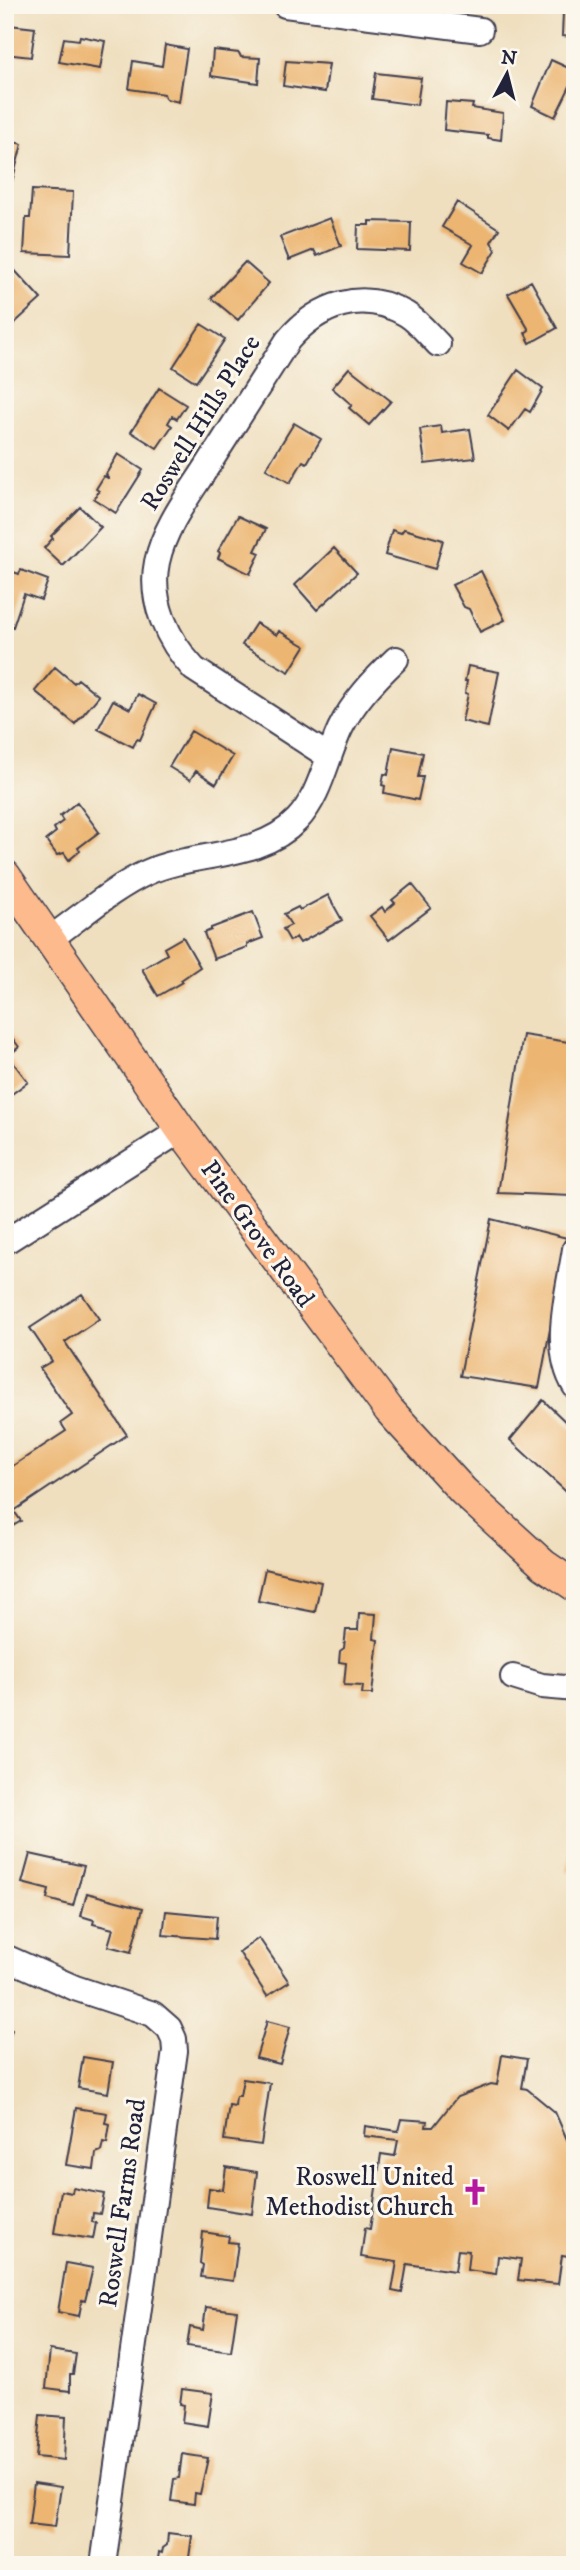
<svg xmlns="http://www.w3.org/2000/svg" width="580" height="2570" viewBox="0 0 580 2570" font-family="'IM FELL DW Pica',serif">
  <rect width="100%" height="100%" fill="#fbf7ec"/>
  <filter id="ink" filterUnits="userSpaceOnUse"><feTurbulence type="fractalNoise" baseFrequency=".0143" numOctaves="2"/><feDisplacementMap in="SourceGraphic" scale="14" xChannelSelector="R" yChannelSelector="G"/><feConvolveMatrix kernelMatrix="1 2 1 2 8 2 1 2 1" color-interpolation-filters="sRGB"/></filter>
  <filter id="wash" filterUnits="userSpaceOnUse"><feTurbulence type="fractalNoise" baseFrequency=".00686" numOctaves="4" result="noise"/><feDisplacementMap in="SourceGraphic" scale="28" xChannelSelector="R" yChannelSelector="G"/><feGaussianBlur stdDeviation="1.57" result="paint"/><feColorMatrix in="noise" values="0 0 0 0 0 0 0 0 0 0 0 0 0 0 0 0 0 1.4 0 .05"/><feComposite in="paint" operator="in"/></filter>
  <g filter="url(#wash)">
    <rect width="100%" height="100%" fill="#efdfbf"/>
    <g id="blocks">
      <path fill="#ecb571" d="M566 5H575V37L562 36 563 12H566Z
        M9 25 35 28 31 57 5 54V27Z
        M80 36 105 41 100 69 59 62 64 38 79 40Z
        M165 45 187 49 179 102 166 99 164 94 129 89 133 61 162 66Z
        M213 50 239 53 241 57 260 58 258 83 211 76Z
        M551 60 575 71V76L555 117 532 106Z
        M286 61 329 64 325 92 283 86Z
        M376 73 421 78 417 105 372 99Z
        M446 102 473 104 472 108 503 113 501 140 488 138V135L444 130Z
        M5 140 22 144 12 182 5 180Z
        M32 190 73 192 70 255 24 253 26 218H30Z
        M457 202 499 229 491 242 496 250 482 273 463 262 473 245 442 227Z
        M330 218 341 246 317 256 314 250 289 260 280 237Z
        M369 221 411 222 410 251 357 249 358 225H369Z
        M245 262 269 283 238 320 211 298Z
        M9 264 41 299 5 332V268Z
        M531 281 557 328 530 343 525 333 529 330 508 294Z
        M201 324 225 339 196 382 173 367Z
        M349 368 391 401 369 425 349 408 352 405 332 388Z
        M518 370 543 389 530 412 525 409 509 431 488 415Z
        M159 388 186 405 177 419 172 416 168 423 172 426 157 448 131 432Z
        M294 423 321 439 307 463 303 461 290 483 266 469Z
        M441 426 442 433 470 429 475 458 425 464 420 429Z
        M118 454 143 470 116 513 94 499 99 491 96 489 104 476 108 478 106 474Z
        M80 507 101 527 63 566 44 548 53 538 51 536Z
        M238 516 266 529 255 551 260 553 250 574 218 558 220 553 218 551Z
        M404 529 443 540 435 569 385 555 392 530 401 533Z
        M334 548 357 573 317 610 295 585Z
        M5 569 19 574 21 570 48 580 41 600 24 594 13 627 5 625Z
        M481 571 505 620 480 632 469 609 464 607 452 585Z
        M256 623 277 635 279 631 305 646 289 672 242 645Z
        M468 666 499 672 488 727 462 721 468 694 465 693 467 681H465Z
        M55 667 74 683 78 679 99 696 75 724 35 691Z
        M138 694 156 704 140 740 137 739 133 747 98 729 113 700 130 709Z
        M191 731 233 756 216 784 196 771 190 780 169 767Z
        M393 747 423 753 418 777H423L418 800 384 793 385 786 382 785 384 774 388 775Z
        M77 802 99 832 78 848 80 851 69 860 64 853 57 855 46 840 56 832 54 828 63 821 60 816Z
        M412 884 431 908 389 940 370 916 382 907 385 912 395 903 392 900Z
        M328 895 342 920 300 943 296 937 290 941 283 929 291 925 284 914 298 907 300 910Z
        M253 912 263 938 247 944V947L214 959 204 933 211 930V928Z
        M183 937 200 967 181 980 182 982 158 996 142 969 167 954 164 948Z
        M5 1028 19 1047 8 1056 28 1082 5 1099Z
        M523 1035 575 1043V1171L572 1196 498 1193Z
        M491 1219 567 1238 539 1388 460 1376Z
        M82 1294 99 1319 65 1342 127 1435 14 1511 21 1521 5 1531V1466L8 1469 66 1431 61 1423 72 1415 40 1368 52 1361 30 1328Z
        M543 1400 575 1431V1500L510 1440Z
        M265 1569 321 1582 315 1612 258 1601Z
        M359 1613 376 1614 374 1639 378 1640 372 1694H362L363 1686 344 1685 346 1663 339 1662 340 1651 344 1648 346 1630H358Z
        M573 1832H575V1872L567 1871Z
        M30 1854 84 1866 73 1906 47 1899 49 1890 22 1883Z
        M87 1893 143 1908 131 1952 108 1946 113 1929 93 1924 94 1920 81 1916Z
        M166 1911 217 1916 215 1939 163 1935Z
        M259 1938 289 1982 267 1996 239 1952Z
        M267 2021 290 2027 280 2064 256 2058Z
        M5 2027 12 2030 5 2046Z
        M502 2055 527 2059 522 2088 527 2089 555 2112 569 2144V2149H575V2257L562 2255 558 2284 518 2280 521 2259 498 2256 496 2274 467 2270 469 2251 458 2250 455 2271 407 2264 402 2293 392 2291 397 2262 361 2257 365 2228 370 2229 381 2154 395 2156 398 2140 364 2136 365 2126 398 2131 401 2119 427 2121 426 2127H433L457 2097 491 2084 497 2085Z
        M83 2057 113 2062 108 2093 78 2088Z
        M243 2079 270 2083 261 2145 224 2140 229 2105 235 2106 236 2096H240Z
        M76 2108 107 2113 105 2123 110 2124 107 2143 103 2142 101 2151 96 2153 94 2169 66 2165Z
        M226 2167 257 2172 252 2214 207 2207 209 2188 223 2190Z
        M73 2188 104 2194 100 2214 93 2213 92 2222 96 2223 93 2239 54 2233 61 2191 72 2193Z
        M203 2232 229 2236 228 2242 238 2243 233 2281 201 2277 203 2265 200 2263Z
        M66 2263 93 2268 85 2301 82 2300 79 2316 58 2312Z
        M206 2307 237 2311 231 2352 187 2346 190 2327 203 2330Z
        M50 2350 76 2354 73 2374H70V2391L46 2388Z
        M182 2389 213 2393 208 2426 182 2422 184 2405 180 2404Z
        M40 2415 66 2417 64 2460 36 2457Z
        M182 2454 208 2458 200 2494 195 2493 194 2504 171 2501 174 2479 179 2478Z
        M34 2483 61 2487 55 2527 29 2524Z
        M168 2533 192 2536 188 2565H157L159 2552 162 2553 163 2548 167 2545Z"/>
    </g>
  </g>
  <g filter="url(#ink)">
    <use href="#blocks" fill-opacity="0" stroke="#413e4f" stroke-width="2"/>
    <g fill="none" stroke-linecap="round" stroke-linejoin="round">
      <defs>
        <path id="minor" d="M285 5 480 30
          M328 756 194 669C168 641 149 601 157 562 165 525 190 494 210 462 236 422 262 381 288 340 318 305 362 288 406 314 418 321 428 334 438 344
          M51 938C82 916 113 888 148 872 195 851 259 860 297 820 320 796 326 759 340 729 353 702 374 680 396 659
          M5 1242 181 1130
          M575 1249C569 1290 551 1348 575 1386
          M513 1677 542 1686 575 1689
          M5 1957 75 1988 153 2014 169 2028 174 2039 175 2051 103 2565"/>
        <path id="major" d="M5 875 181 1130 389 1410 463 1491 544 1565 575 1586"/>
      </defs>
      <use href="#minor" stroke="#413e4f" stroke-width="28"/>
      <use href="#major" stroke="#413e4f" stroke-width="33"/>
      <use href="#minor" stroke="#fff" stroke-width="24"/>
      <use href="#major" stroke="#fcba8d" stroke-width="30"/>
    </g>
  </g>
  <defs>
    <symbol id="church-bare" viewBox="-9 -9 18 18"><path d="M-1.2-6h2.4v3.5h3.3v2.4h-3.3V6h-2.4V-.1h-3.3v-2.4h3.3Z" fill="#b5179e" stroke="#fbf7ec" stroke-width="2.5" paint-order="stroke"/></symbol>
  </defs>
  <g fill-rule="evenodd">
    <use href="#church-bare" x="456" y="2173" width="38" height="38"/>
  </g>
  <g text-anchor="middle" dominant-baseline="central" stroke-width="6" stroke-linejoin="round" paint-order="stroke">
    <g font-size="26" fill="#22223b" stroke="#fbf7ec">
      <text transform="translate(201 423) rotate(-58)">Roswell Hills Place</text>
      <text transform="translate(257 1234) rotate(54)">Pine Grove Road</text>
      <text transform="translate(123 2203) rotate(-82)">Roswell Farms Road</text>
    </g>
    <g font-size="26" fill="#22223b" stroke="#fbf7ec" text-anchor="end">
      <text x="454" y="2177">Roswell United<tspan x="454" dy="30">Methodist Church</tspan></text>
    </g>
  </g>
  <rect width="580" height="2570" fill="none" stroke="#fbf7ec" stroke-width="28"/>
  <g transform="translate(507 74) rotate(7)" stroke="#fbf7ec" stroke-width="5" paint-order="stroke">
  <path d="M0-5L12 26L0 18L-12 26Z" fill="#22223b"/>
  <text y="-10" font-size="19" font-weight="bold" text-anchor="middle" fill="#22223b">N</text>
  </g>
</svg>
